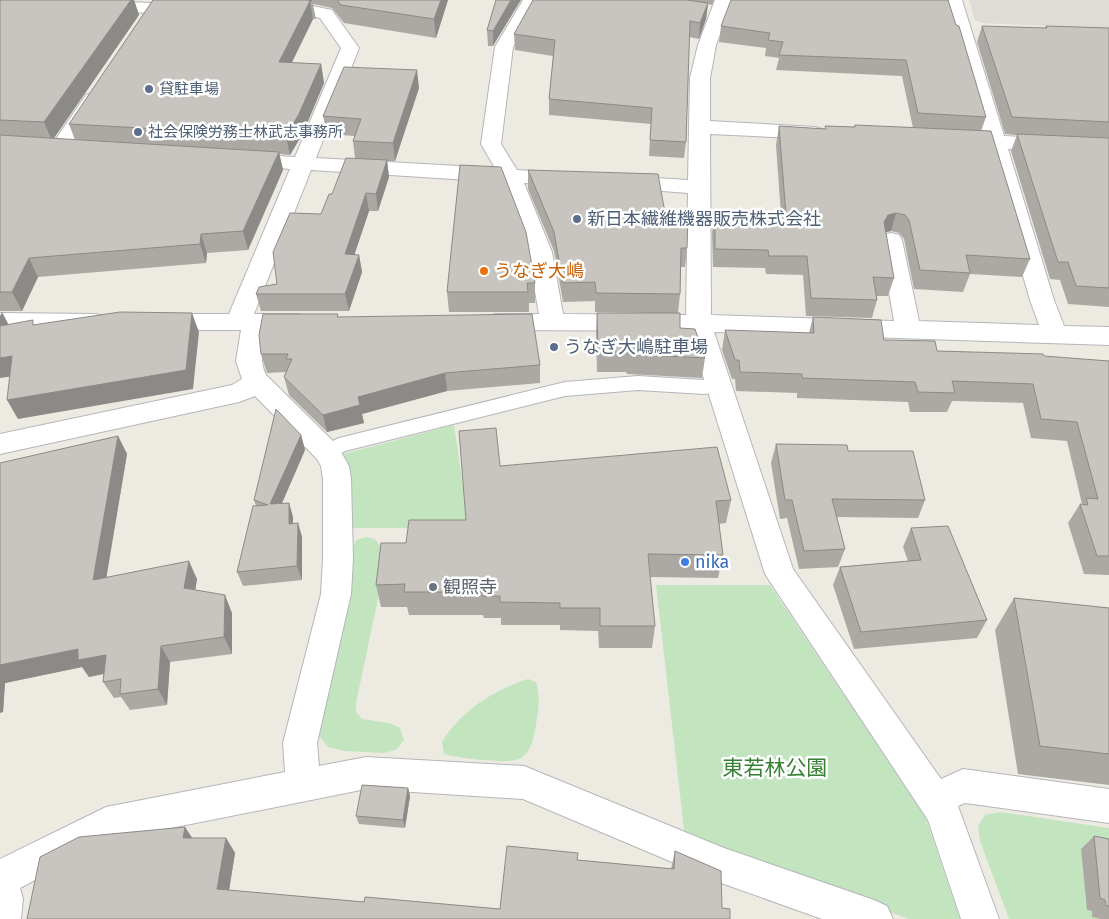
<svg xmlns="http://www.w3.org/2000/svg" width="1109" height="919" viewBox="0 0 1109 919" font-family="'Fira Sans','Noto Sans JP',sans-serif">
  <rect width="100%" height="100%" fill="#edeae2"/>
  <path fill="#dfdcd7" d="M969 0H1109V29L982 23 975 20Z"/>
  <path fill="#c2e5bf" d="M454 425 469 528H351L347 463 343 454Z
    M366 537 375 539 381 547 379 594 356 703V712L362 719 389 723 400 728 404 740 396 750 384 753 345 751 328 747 319 736V722L352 548 356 540Z
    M656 585H770L925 816 960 919H909L685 838Z
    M528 679 536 682C540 695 539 710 536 724 534 736 532 751 521 758 511 765 457 758 444 754L442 742C461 711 494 690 528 679Z
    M1000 812 1109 828V919H1009L980 841 978 826 985 815Z"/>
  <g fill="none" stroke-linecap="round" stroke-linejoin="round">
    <defs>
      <path id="service" d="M638 376 704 380 718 379 725 381 727 386 725 391 704 394 638 390 565 396 345 451 327 460 320 457 317 452 320 447 339 438 565 382Z"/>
      <path id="minor" d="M248 0H283L332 10 359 48 316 158 495 168 481 144 495 47 523 0H541L513 47 501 144 517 170 566 173 574 174 577 179 574 184 566 185 524 183 552 252 563 314 686 315 688 193 624 188 616 187 613 182 616 177 624 176 688 180 690 78 698 45 715 0H733L716 45 710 78V121L815 127 822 129 825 133 822 137 815 139 710 134 711 315 894 321 880 240 883 235 891 233 899 235 902 240 919 321 1039 325 1030 300 986 148 951 144 948 140 951 136 958 134 983 135 944 0H962L1004 136 1109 142V154L1008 149 1054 300 1064 326 1109 327V345L714 332 793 569 941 779 963 769 1109 789V823L965 803 958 806 999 919H961L928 820 765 574 689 331 496 330 487 328 484 322 487 316 496 314H539L528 252 501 182 311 170 254 314H298L307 316 310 322 307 328 298 330H266C262 346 259 361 266 375L337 445 349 466 351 479 353 558 351 594 317 743 319 766 366 757 524 766 724 848 874 900 887 906 893 919H822L724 884 523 799 366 789 111 840 20 888 23 899 21 919H0V859L106 807 285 772 283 743 321 594 323 558V479L321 466 317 459 255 396 239 402 0 454V434L232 385 242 379 236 361 241 330H158L149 328 146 322 149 316 158 314H229L290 169 237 164 233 160 237 156 244 154 295 157 341 48 320 18 251 4Z
        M98 1 153 3 159 4 162 8 159 12 153 13 92 10 89 6 92 2Z
        M93 93 100 95 103 99 69 149 66 153 59 155 52 153 49 149 86 95Z
        M0 313 95 314 104 316 107 322 104 328 95 330 0 329Z"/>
    </defs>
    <use href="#service" stroke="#b3b6ba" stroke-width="2"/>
    <use href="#minor" stroke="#b3b6ba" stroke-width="2"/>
    <use href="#service" fill="#fff" fill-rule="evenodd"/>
    <use href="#minor" fill="#fff" fill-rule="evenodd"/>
  </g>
  <path fill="#aca9a5" d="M0 0H134L139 15 54 138 75 140 69 124 153 0H448L436 38 344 23 332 8 313 4 316 19H313L291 63 321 64 324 83 303 133 290 155 279 154 283 170 248 250 207 253 206 263 38 277 22 311H0Z
    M496 0 493 46H488L487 30Z
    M533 0H714L712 5 708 4 706 19 699 39 689 37 686 142 684 158 649 156 651 124 549 115V99L553 56 515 50 514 34Z
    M956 25 986 117 981 131 1030 259 1022 277 970 274 963 292 914 289 904 239 899 233 891 231 885 232 894 278 888 296H877V300L872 318 806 316 803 275 766 274 765 268 713 267 712 233 715 214 781 215 776 145 779 126 825 129V126L854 127 855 125 913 128 902 76 776 70 779 58 765 56 766 48 719 42 721 26Z
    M982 26 1045 28 1046 26 1109 28V307L1068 304 1060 280 1050 279 1011 151 1017 135 1005 134 977 42Z
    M419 88 395 161H387L389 177 378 211H369L354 255H359L362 272 349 311H261L256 294 277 284 355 158 353 141 355 136 327 134 323 116Z
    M460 165 535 283V303H529V312H449L447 292Z
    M528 170 665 213 687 248 685 267H681L680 294 678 313 680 328 705 358 702 378 627 374 626 372H597L596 333 597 313H647L595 312V301L563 302 554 251 528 189Z
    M339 317 540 365V383L447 391 362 414 364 423 327 432 289 395 284 377 286 372 267 373 261 354Z
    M813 317 884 340 937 351 1109 361V575L1084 574 1068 523 1080 504H1082L1067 441 1031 438 1023 403 952 401 947 412H910L908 402 797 398V393L736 391 735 379H732L722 350 725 330 809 333Z
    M301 435 305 450 282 503H289L293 517V523H298L302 537V580L243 586 237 572 256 506 254 500Z
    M118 436 127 454 106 577 197 579 195 590 232 613V654L170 662 167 705 130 710 121 697 114 698 103 682 104 674 89 677 82 667 5 683 3 712 0 463Z
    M776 444 848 451 925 500 918 518 837 517 845 549 838 567 799 569 787 518 780 519 771 463Z
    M500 466 731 500 726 523 719 524 723 555 718 578 650 577 655 626 652 648H599L598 631 560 630V625H501V618H484L483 615H409L407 607H381L376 585 406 543 466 520Z
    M911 528 987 620 977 638 854 649 833 585 840 567 908 561 903 547Z
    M1014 598 1109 608V785L1018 774 995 630Z
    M408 788 410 796 405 828 359 824 356 816Z
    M1094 836 1109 839V919H1101L1092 917V911L1087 910 1081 849Z
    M192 838H226L235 853 229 890 364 902 500 909 577 860 671 869 675 851 730 919H27Z"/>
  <path fill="#8c8a86" d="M131 0H134L139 15 52 141 44 122Z
    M441 0H448L436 38 434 19Z
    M511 0H521L493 46V31Z
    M310 1 313 19 283 81 279 62Z
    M708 3 706 19 699 39 700 23Z
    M321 64 324 83 303 133 290 155 286 136Z
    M417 70 419 88 395 161 393 143Z
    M279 152 283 170 248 250 243 231Z
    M387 160 389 177 378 211 376 194Z
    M366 193 369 211 349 271 345 254Z
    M896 213 891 231 883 233 884 222 888 215Z
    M201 234 207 253 206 263 200 244Z
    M359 255 362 272 349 311 345 294Z
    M29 258 38 277 22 311 12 292Z
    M2 312 12 331 0 335V316Z
    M192 313 199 332 193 389 18 419 7 400Z
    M12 356 22 375 0 378V358Z
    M445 373 447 391 362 414 364 423 327 432 323 415 358 397Z
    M301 435 305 450 275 519 270 504Z
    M118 436 127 454 103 598 93 580Z
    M289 503 293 517V538L289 524Z
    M298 523 302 537V580L297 566Z
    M189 561 197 579 193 605 184 588Z
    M225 595 232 613V654L224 637Z
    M161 646 170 662 167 705 158 689Z
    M78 649 106 655 116 671 89 677 82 667 5 683 3 712 0 713V665Z
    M408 788 410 796 405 828 403 820Z
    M185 827 195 842 183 838Z
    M226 838 235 853 227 903 217 889Z"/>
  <path fill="#c8c5c0" stroke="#8c8a86" d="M0 0H131L44 122 0 120Z
    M153 0H307L312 1H310L279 62 321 64 299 114 286 136 69 124Z
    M337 0H441L434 19 341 5Z
    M496 0H511L493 31 487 30Z
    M533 0H687L708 3 700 23 690 21 686 142 650 140 652 108 549 99 555 40 514 34Z
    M731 0H948L956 25 959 26 986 117 918 113 906 60 779 55 783 42 768 40 770 33 721 26Z
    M982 26 1047 28 1046 26 1109 28V122L1012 117Z
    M344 67 417 70 393 143 353 141 361 119 323 116Z
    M855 125 991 131 1030 259 966 255 970 273 920 270 909 220 905 215 896 213 888 215 884 222 894 278 873 277 877 300 811 298 807 256H769L768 250 715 249V214L786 215 779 126 826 129 825 126 855 127Z
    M1017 134 1109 138V288L1076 286 1068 262H1058Z
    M0 135 279 152 243 231 201 234 200 244 29 258 12 292H0Z
    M346 158 387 160 376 194 366 193 345 254 359 255 345 294H256L259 287 277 284 273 252 290 213 321 214 329 194H332Z
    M460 165 501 167 526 232 535 283H527L528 292H447Z
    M528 170 658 174 665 213 688 214 687 248H681L680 294 596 293 595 282 563 283 554 232Z
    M120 312 192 313 186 370 7 400 12 356 0 358V326L33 320V325Z
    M597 313H680V328L695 329 705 358 628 354V352H598Z
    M263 314H338L337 317 532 314 540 365 445 373 358 397 360 405 323 415 284 377 292 359H286L288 354H261L259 335Z
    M813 317 881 320 884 340 935 341 937 351 1043 354 1044 356 1109 361V556H1097L1080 504 1088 505 1086 498 1098 499 1077 422 1041 419 1033 384 952 381 955 393 918 392 915 382 802 378V374L740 372 739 360H735L725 330 814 333Z
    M276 409 301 435 270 504 289 503V524L298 523 297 566 237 572 253 506 268 505 254 500Z
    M496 428 500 466 717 447 731 500 716 501 723 555 648 554 655 626H600V608H560V603L500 602V596H482V592H404L405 584 376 585 381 543H406L409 520H466L459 431Z
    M118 436 93 580 189 561 184 588 225 595 224 637 161 646 158 689 120 694 121 679 103 682 106 655 78 660V649L0 665V463Z
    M776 444 847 445 848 451H913L925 500 832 499 845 549 804 551 792 500H785Z
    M948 526 987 620 861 632 840 567 921 560 911 528Z
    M1014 598 1109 608V754L1040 746Z
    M362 785 408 788 403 820 356 816Z
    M185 827 183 838H226L217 889 364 902 365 897 500 909 507 846 578 853 577 860 674 869 675 851 721 871 722 908 730 909V919H27L40 857 79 837Z
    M1094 836 1109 839V906H1106L1105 900 1100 898Z"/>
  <g fill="#5c6f8a" stroke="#fff" stroke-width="2">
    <circle cx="149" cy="89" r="5"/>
    <circle cx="138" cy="132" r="5"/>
    <circle cx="577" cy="219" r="5"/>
    <circle cx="554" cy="347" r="5"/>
  </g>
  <circle fill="#e8710a" stroke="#fff" stroke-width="2" cx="484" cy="271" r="5"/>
  <circle fill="#3f7fe0" stroke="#fff" stroke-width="2" cx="685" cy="562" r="5"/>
  <circle fill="#6b7280" stroke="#fff" stroke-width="2" cx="433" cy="587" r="5"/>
  <g text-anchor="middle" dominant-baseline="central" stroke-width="5" stroke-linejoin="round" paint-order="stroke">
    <g font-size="15" fill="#4e5e75" stroke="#fff" text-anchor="start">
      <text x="159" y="89">貸駐車場</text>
      <text x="148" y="132">社会保険労務士林武志事務所</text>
    </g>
    <g font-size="18" fill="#4e5e75" stroke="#fff" text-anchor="start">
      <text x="587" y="219">新日本繊維機器販売株式会社</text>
      <text x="564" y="347">うなぎ大嶋駐車場</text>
    </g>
    <g font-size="18" fill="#c56008" stroke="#fff" text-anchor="start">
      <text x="494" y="271">うなぎ大嶋</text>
    </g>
    <g font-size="18" fill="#366cbe" stroke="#fff" text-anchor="start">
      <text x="695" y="562">nika</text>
    </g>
    <g font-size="18" fill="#5b616d" stroke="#fff" text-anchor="start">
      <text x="443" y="587">観照寺</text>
    </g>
    <g font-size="21" fill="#378134" stroke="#fff">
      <text x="775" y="768">東若林公園</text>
    </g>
  </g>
</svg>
